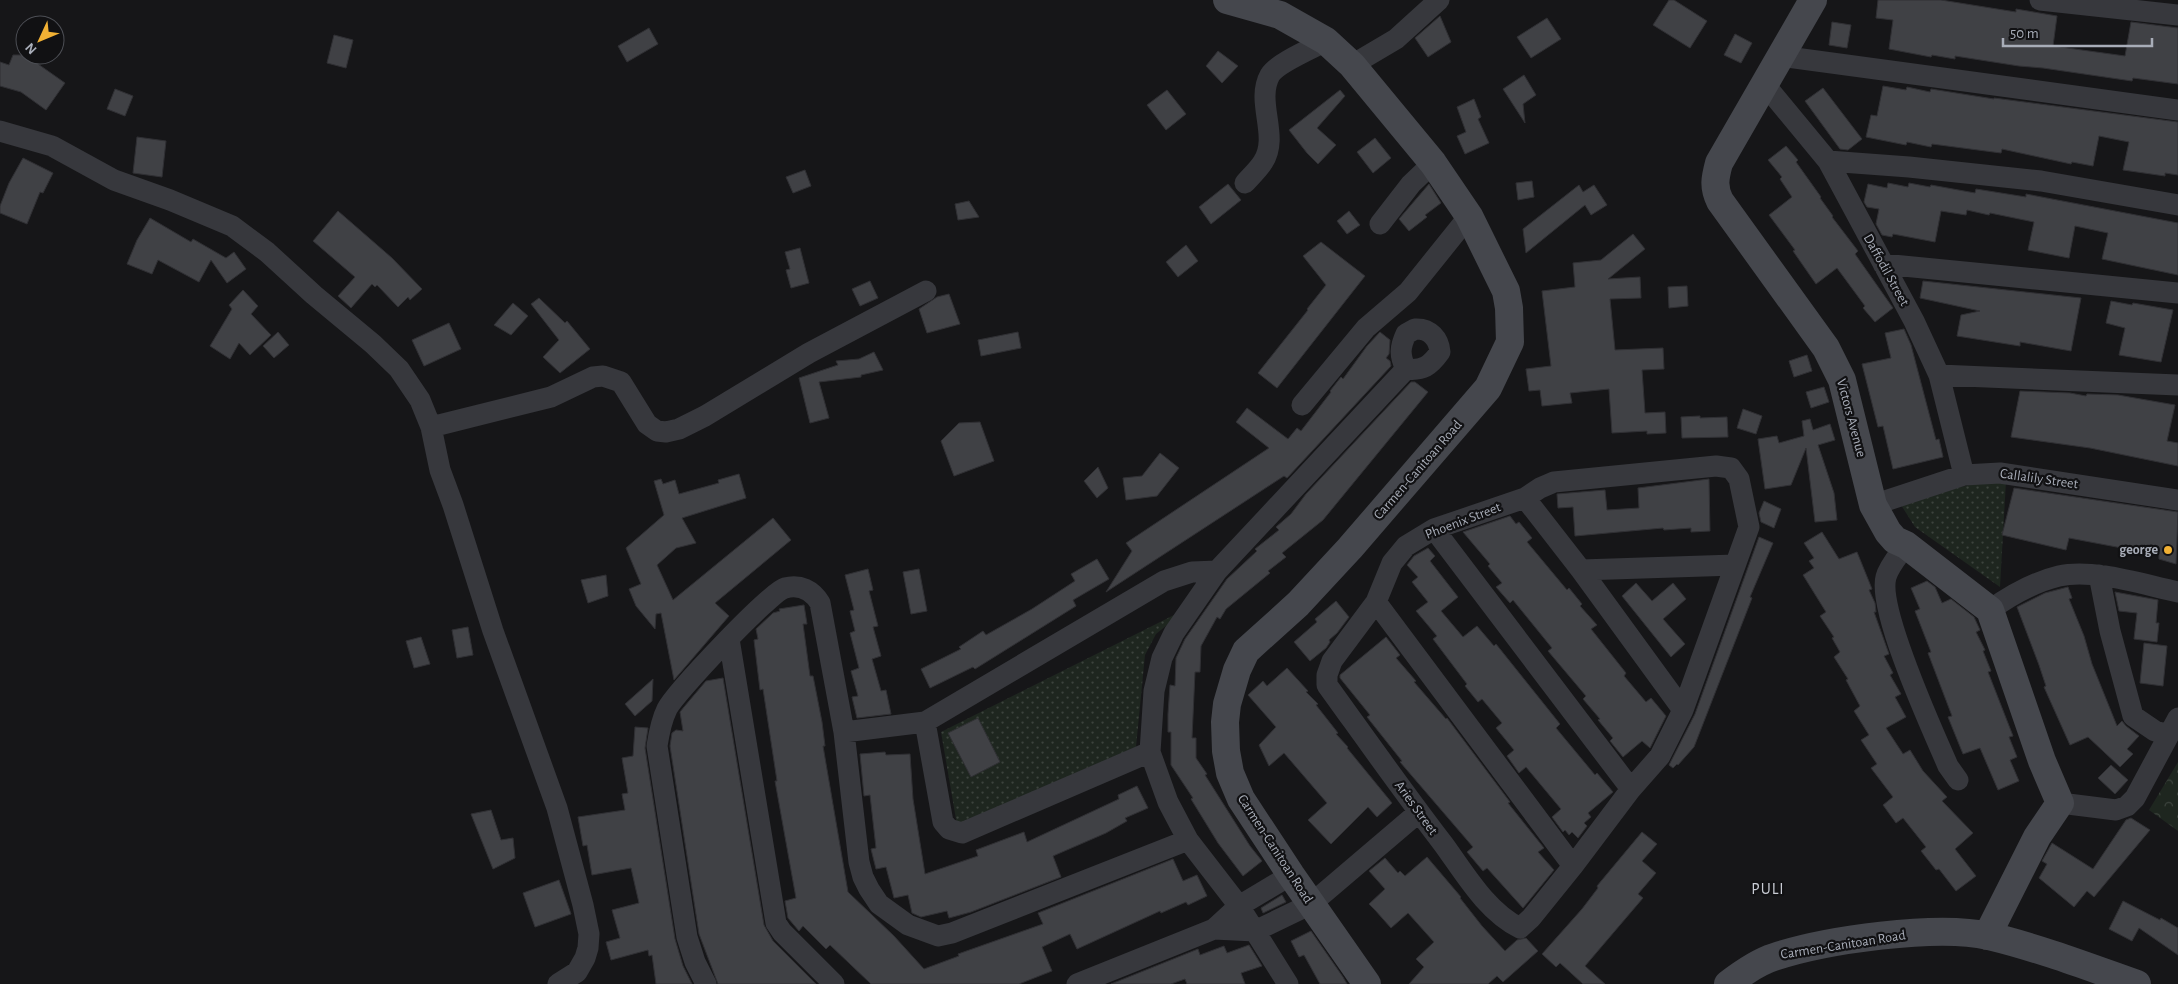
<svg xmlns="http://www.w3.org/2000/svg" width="2178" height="984" viewBox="0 0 2178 984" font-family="'Alegreya Sans',sans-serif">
  <defs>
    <pattern id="grass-dots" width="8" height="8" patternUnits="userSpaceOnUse" patternTransform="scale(1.25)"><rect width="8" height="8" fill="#1e261f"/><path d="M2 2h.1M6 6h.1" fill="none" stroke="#3c433d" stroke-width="1.8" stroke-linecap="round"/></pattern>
    <pattern id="forest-crowns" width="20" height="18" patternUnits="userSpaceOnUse" patternTransform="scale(1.25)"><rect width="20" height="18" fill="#1e261f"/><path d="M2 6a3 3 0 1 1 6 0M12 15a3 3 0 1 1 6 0" fill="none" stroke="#3c433d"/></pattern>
  </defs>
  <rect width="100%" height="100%" fill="#161618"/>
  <path fill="url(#grass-dots)" d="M2006 481 2000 587 1915 527 1901 505C1936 493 1969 482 2006 481Z
    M1188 608 1156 634 1145 655 1136 747 957 825 941 732Z"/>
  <path fill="url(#forest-crowns)" d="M2178 762V831L2149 810Z"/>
  <path fill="#404145" stroke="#303034" d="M1669 0H1674L1707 21 1690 48 1653 25Z
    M1878 0H1941L2016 12V9L2057 16 2053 46 2125 56 2131 22 2178 28V84L2133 78 2132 81 2043 68 2019 66 1955 56V59L1932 55 1931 57 1889 49 1893 20 1876 18Z
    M1440 16 1451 42 1428 57 1415 38Z
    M1547 18 1561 39 1531 58 1517 37Z
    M1832 22 1851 25 1847 48 1829 45Z
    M649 28 658 44 627 62 618 46Z
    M1735 34 1752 43 1741 63 1724 55Z
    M334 35 353 40 346 68 327 63Z
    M1218 51 1238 66 1222 83 1206 66Z
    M13 55H42L38 64 65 83 46 110 21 92 0 86V62L9 65Z
    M1524 75 1536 95 1523 104 1525 123 1503 89Z
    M1883 86 1906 90 1907 87 1930 92 1931 89 1994 99V98L2178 122V175L2165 173V176L2123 170 2129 142 2099 136 2093 166 2072 162 2071 164 2002 149 2001 153 1932 144 1931 147 1907 142 1906 145 1866 137 1871 115 1877 116Z
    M1823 88 1862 139 1848 150 1840 149 1805 101Z
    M115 89 133 96 125 116 107 109Z
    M1167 90 1186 114 1166 130 1147 105Z
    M1340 90 1345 96 1317 128 1336 145 1318 164 1307 153 1289 130Z
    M1474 99 1481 117 1478 119 1489 143 1465 154 1457 136 1466 132 1457 107Z
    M137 137 166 141 162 177 133 173Z
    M1375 138 1391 158 1373 173 1357 152Z
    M1786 146 1798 160 1796 162 1821 197 1820 198 1833 216 1832 217 1858 251 1855 254 1893 308 1875 322 1863 308 1865 306 1837 268 1816 284 1793 251 1795 250 1769 215 1792 197 1780 179 1782 177 1768 160Z
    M23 158 53 173 43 193 40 192 27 224 0 213V206L9 183Z
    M805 170 811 186 793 193 786 177Z
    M1532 181 1534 197 1518 200 1516 183Z
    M1888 183 1908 187 1909 183 1930 187 1931 185 1975 193 1976 189 2026 197V194L2178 223V275L2102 259 2108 233 2075 226 2069 258 2028 250 2034 222 1990 213 1989 215 1967 210 1966 215 1941 211 1935 242 1893 234 1892 237 1882 235 1876 224 1879 209 1867 207 1864 202 1868 184 1887 188Z
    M1228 184 1241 200 1211 224 1199 207Z
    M1429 184 1441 203 1425 215 1427 217 1409 231 1399 219Z
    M1579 185 1583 192 1594 185 1607 205 1591 215 1585 205 1526 253 1523 229Z
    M969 201 979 217 958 220 955 204Z
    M338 211 392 258 422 289 410 300 408 297 398 307 377 285 375 287 372 284 351 308 338 296 355 277 313 241Z
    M1349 211 1360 225 1347 234 1337 221Z
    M150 218 191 242 193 239 226 258 234 252 246 269 227 283 211 260 199 282 158 260 152 274 127 264 137 240Z
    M1633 234 1645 249 1608 279 1640 277 1641 298 1610 299 1615 350 1663 348 1664 369 1642 370 1645 413 1665 412 1666 433 1647 434V431L1612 433 1609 389 1570 393 1572 403 1542 406 1540 390 1529 391 1526 369 1551 366 1542 291 1575 287 1573 263 1601 260Z
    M1321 242 1365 276 1277 388 1258 373 1308 310 1307 309 1326 285 1303 256Z
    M1186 245 1198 261 1178 277 1166 262Z
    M800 248 809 283 791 288 786 270 790 269 785 252Z
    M870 281 878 298 860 306 852 289Z
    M1923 281 2081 298 2071 351 2020 342V346L1957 336 1961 315 1980 311 1920 298Z
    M1687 286 1688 306 1669 308 1668 287Z
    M243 290 258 306 251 314 271 335 250 355 239 343 230 359 210 346 232 309 229 305Z
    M949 294 960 324 927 333 919 309 937 297Z
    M539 298 565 323 567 321 590 349 560 373 543 357 559 340 531 304Z
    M2111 301 2132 305 2133 303 2173 310 2161 362 2119 355 2125 328 2106 323Z
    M513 303 528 316 511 335 494 325Z
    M449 323 461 349 424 366 412 340Z
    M1904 329 1911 345 1936 440 1939 439 1943 457 1893 469 1883 426 1878 427 1862 364 1891 358 1885 333Z
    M278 332 289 345 274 358 263 346Z
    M1018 332 1021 348 981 356 978 340Z
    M1380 332 1390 340 1389 354 1386 358 1390 361 1391 366 1287 478 1284 476 1106 592 1132 551 1126 543 1269 448 1236 422 1247 408 1288 439 1297 428 1301 431 1331 392 1330 391 1341 377 1343 379 1367 346Z
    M874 352 883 370 861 375V377L819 382 829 418 810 423 799 378 838 365 836 361 859 359Z
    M1807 355 1812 371 1794 377 1789 361Z
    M1411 382H1415L1428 392 1323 520 1282 553 1286 557 1268 571 1270 573 1226 609 1220 619 1217 617 1201 646 1200 672H1195L1192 738H1196V758L1207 774 1205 775 1250 846 1262 861 1243 876 1218 843 1191 799 1193 798 1171 765V732H1168V714L1170 685 1175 686 1176 658 1185 639 1227 579 1257 551 1255 549 1279 530 1276 527 1291 514 1306 494Z
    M1824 387 1829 402 1811 408 1806 392Z
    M2020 391 2070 393 2086 396 2087 394 2118 395 2175 405 2167 441 2178 443V466L2090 448 2011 437Z
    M1743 409 1762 416 1756 434 1737 428Z
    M1700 416V418L1727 417 1728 437 1682 438 1681 417Z
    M1810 419 1813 430 1830 424 1835 440 1818 445 1834 493 1837 520 1815 522 1806 448 1791 485 1765 489 1758 439 1777 436 1779 443 1804 436 1802 421Z
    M980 422 994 461 954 476 941 441 959 423Z
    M1160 453 1179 468 1157 496 1126 500 1123 478 1142 476Z
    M1098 467 1108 488 1097 498 1084 481Z
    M739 474 746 498 682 518 696 543 676 548 657 565 673 600 773 518 791 540 715 603 729 616 674 680 661 613 656 614 655 629 636 606 629 589 641 584 626 548 664 515 654 481 661 479 663 484 675 480 679 494 719 483 718 480Z
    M1709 479 1710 531 1691 532V528L1664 530 1663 528 1575 536 1573 507 1558 508 1557 494 1605 490 1607 510 1639 508 1638 488Z
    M2014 488 2178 512 2176 564 2159 559V555L2069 538 2066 550 2002 535Z
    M1764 501 1781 509 1774 528 1761 522 1759 513Z
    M1510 516 1516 524 1519 522 1532 538 1527 542 1567 590 1569 588 1582 604 1580 606 1597 625 1591 629 1626 673 1624 676 1646 702 1651 698 1666 716 1650 748 1642 741 1623 757 1610 741 1613 738 1598 720 1600 719 1583 699 1586 696 1548 651 1552 648 1513 600 1510 603 1496 587 1502 583 1488 566 1490 564 1463 532Z
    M1822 532 1839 559 1857 552 1872 589 1869 590 1875 603 1876 612H1874L1889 654 1884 656 1893 673 1890 675 1901 694 1895 697 1906 717 1886 728 1903 754 1910 750 1923 771 1947 797 1942 801 1973 833 1955 849 1976 876 1956 891 1939 869 1936 870 1921 851 1926 847 1903 818 1896 823 1883 805 1893 797 1871 768 1877 764 1861 740 1869 735 1854 711 1860 706 1846 680 1848 679 1834 657 1840 652 1832 638 1834 637 1820 616 1826 612 1803 575 1814 568 1809 561 1814 558 1804 543Z
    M1759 537 1773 543 1750 597 1752 598 1694 747 1678 765 1677 764 1673 768 1669 765 1695 714Z
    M1428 548 1435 556 1430 561 1458 597 1441 611 1463 637 1477 626 1494 646 1496 644 1560 724 1556 728 1595 775 1597 773 1613 792 1588 813 1591 817 1584 823 1587 826 1578 838 1572 832 1569 835 1565 830 1563 832 1552 817 1561 809 1526 767 1519 773 1507 756 1514 750 1496 728 1502 723 1482 699 1478 702 1465 686 1467 684 1433 639 1437 636 1416 611 1428 602 1412 582 1418 577 1407 565 1414 556Z
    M1097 559 1109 579 1073 600 1076 606 975 669 973 667 930 688 921 669 961 649 959 647 983 631 986 635 1032 609 1075 581 1071 574Z
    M868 569 873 590 869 591 878 626 873 627 881 656 872 659 881 691 886 690 891 714 857 718 852 697 858 696 851 671 859 668 850 633 855 631 850 611 854 610 845 575Z
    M919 569 927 611 911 614 903 572Z
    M606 575 608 596 588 603 581 580Z
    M1927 581 1935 587 1942 603 1951 599 1974 617 1980 630 1976 632 1985 650 1983 651 1991 671 1988 672 2013 736 2009 737 2017 757 2010 760 2019 781 1998 790 1980 748 1963 754 1948 717 1952 716 1928 653 1931 652 1915 611 1920 609 1911 588Z
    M1636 583 1652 601 1673 583 1686 599 1663 619 1685 644 1671 657 1622 596Z
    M2068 587 2072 598 2069 599 2084 636 2092 664 2117 726 2122 721 2126 726 2139 736 2127 749 2133 754 2120 767 2088 737 2070 745 2044 687 2046 686 2039 665 2017 607 2045 593Z
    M2115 592 2158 600 2156 623H2159L2157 642 2134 639 2137 613 2119 611Z
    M1336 601 1349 617 1337 633 1329 640 1330 642 1326 648 1310 661 1294 642 1317 622 1315 619Z
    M804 605 807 624H803L810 676H813L822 722 825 746H823L848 892 894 936 924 969 959 956 958 954 1043 924 1038 913 1173 859 1183 881 1197 875 1207 896 1188 905 1186 902 1161 913 1160 911 1077 949 1070 934 1042 947 1052 971 1019 984H871L830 945 826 949 803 926 799 931 788 918 785 901 796 898 775 781H777L763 689 760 690 754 640 758 639 756 629 773 613 780 611 779 609Z
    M468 627 473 655 457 658 452 630Z
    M421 637 430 664 414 668 406 641Z
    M1386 637 1400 655 1396 658 1416 681 1414 682 1446 719 1447 718 1510 802 1508 803 1544 848 1538 852 1554 870 1523 908 1487 868 1483 871 1467 852 1473 847 1400 762 1402 761 1367 717 1370 715 1340 678V675Z
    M2144 643 2167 646 2163 686 2140 683Z
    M1287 668 1308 691 1306 692 1318 704 1316 705 1338 733 1336 734 1348 747 1347 748 1392 803 1377 817 1368 807 1331 844 1308 820 1327 803 1284 753 1269 766 1259 745 1276 727 1248 695 1263 681 1267 686Z
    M723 678 764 925 773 941 816 984H718L699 934 670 746 672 733 676 730 683 731 680 712 684 707 706 681Z
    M653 679 652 701 635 716 625 704Z
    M978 718 1000 762 971 777 948 733Z
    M635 727 648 728 645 748 675 939 683 966 692 984H656L652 955 649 956 648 950 611 960 606 942 620 938 612 910 639 903 631 868 592 875 587 845 583 846 578 817 625 810 622 794 628 793 622 758 633 756Z
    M885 752 886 755 910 754 913 799 925 874 978 856 976 850 1024 832 1027 842 1119 799 1118 795 1137 786 1148 808 1125 818 1127 821 1106 833 1053 856 1061 877 971 912 949 918 947 911 921 917 912 913 908 895 894 898 886 867 876 869 871 849 876 848 870 795 864 796 860 754Z
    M2111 765 2128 780 2115 794 2098 778Z
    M491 810 501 840 513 838 515 858 493 869 471 814Z
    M2131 818 2150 830 2094 897 2087 891 2074 907 2039 878 2047 864 2042 861 2052 843 2093 869 2126 820Z
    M1642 832 1657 844 1642 861 1656 873 1638 894 1643 898 1585 966 1605 984H1583L1560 963 1556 967 1542 954 1582 909 1598 888 1597 886Z
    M1427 857 1461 897 1460 898 1482 926 1505 951 1517 940 1526 938 1538 951 1503 982 1497 976 1488 984H1409L1424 967 1416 959 1434 942 1408 913 1391 928 1375 910 1369 904 1385 889 1369 871 1385 858 1398 873 1400 871 1405 876Z
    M559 880 571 914 535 927 523 893Z
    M1282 895 1286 902 1263 913 1261 908Z
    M2123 901 2160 920 2161 918 2178 928V955L2139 928 2132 941 2109 929Z
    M1311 931 1343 977 1347 984H1320L1304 955 1299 957 1291 941Z
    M1249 945 1262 966 1241 973 1245 984H1187L1185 979 1171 984H1111L1198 949 1200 955 1224 946 1227 953Z"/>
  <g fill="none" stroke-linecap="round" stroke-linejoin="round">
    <path stroke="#37383d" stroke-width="21" d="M2040 0 2178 15
      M1780 56 2178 110
      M1352 65 1396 39 1439 0
      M1766 86 1828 161 1914 321 1939 375 1964 475
      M0 131 52 146 114 180 170 200 232 226 267 252 314 295 373 344 399 369 420 400 431 427 440 470 453 505 493 631 557 808 583 905 589 934 588 948 585 958 577 972 558 984
      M1828 161 1909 167 2041 181 2178 205
      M1245 183C1251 176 1258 170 1263 162 1280 136 1255 102 1270 75 1277 63 1313 48 1326 41
      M1380 224 1411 184 1433 163
      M1883 264 2178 293
      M1415 329C1430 328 1439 339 1440 352 1430 366 1423 371 1406 369 1399 355 1400 347 1406 334Z
      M1939 375 2178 385
      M1302 405 1366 328 1408 292 1469 216
      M431 427 551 397 593 377 603 376 621 382 647 424 657 431 666 432 679 429 705 416 809 353 926 291
      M1716 466 1731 468 1739 479 1749 527 1683 710 1660 756 1631 789 1573 866 1531 918 1520 928C1487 912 1465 874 1444 845 1404 793 1366 739 1327 685V675L1332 661 1376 602 1392 563 1406 546 1434 529 1525 498 1540 488 1554 482Z
      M1525 498 1581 570 1683 710
      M1873 505 1964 475 2000 473 2178 500
      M1434 529 1631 789
      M1906 545C1899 555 1889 566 1886 577 1877 610 1933 731 1948 766L1958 780
      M1581 570 1735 565
      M2099 575 2110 631 2133 716 2155 731 2169 735
      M1376 602 1573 866
      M1990 610C2011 595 2034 582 2059 576 2093 568 2144 585 2178 592
      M729 639 776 923 782 932 834 984
      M844 732 925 722
      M1150 752 962 833 949 829 943 822 925 722 1164 581 1192 572 1217 571
      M2060 803 2116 810 2127 806 2135 798 2178 718
      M1214 929 1255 931 1311 904 1419 812
      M706 984 695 962 687 937 657 746C659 733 661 721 667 709 675 693 770 592 785 588 800 584 812 590 820 603L844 732 859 862 863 877 869 889 879 904 908 925 938 936 952 933 1188 840
      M1077 984 1214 929 1239 906 1291 875
      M1288 984 1239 906 1188 840 1168 802 1150 752 1154 691 1162 658 1174 633 1217 571 1406 369"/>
    <path stroke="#45474d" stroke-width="28" d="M1227 0 1280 15 1326 41 1352 65 1433 163 1469 216 1506 291 1509 308 1510 342 1488 388 1350 548 1298 604 1246 651 1237 670 1227 704 1225 722 1226 751 1230 773 1241 799 1291 875 1367 984
      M1813 0 1719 163C1715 178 1713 187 1720 201L1826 348 1842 380 1873 505 1888 532 1895 540 1906 545 1990 610 2042 761 2060 803 2037 837 1987 936
      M1728 984C1741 974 1758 962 1774 957 1825 940 1937 924 1989 936 2039 948 2089 967 2137 984"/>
  </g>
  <circle fill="#f2b134" stroke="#111113" stroke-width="2" cx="2168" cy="550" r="5"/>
  <g text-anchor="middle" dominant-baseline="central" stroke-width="4.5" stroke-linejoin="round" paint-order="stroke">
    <g font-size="14" fill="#a8adb8" stroke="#111113">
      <text transform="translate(1886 270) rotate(61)">Daffodil Street</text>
      <text transform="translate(1851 418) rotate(75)">Victors Avenue</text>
      <text transform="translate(1418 470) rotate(-49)">Carmen-Canitoan Road</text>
      <text transform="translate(2039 479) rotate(8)">Callalily Street</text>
      <text transform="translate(1463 521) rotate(-21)">Phoenix Street</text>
      <text transform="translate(1416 808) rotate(54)">Aries Street</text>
      <text transform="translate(1275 849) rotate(57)">Carmen-Canitoan Road</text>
      <text transform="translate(1843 945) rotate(-9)">Carmen-Canitoan Road</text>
    </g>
    <g font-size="14" font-weight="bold" fill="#a8adb8" stroke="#111113" text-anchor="end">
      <text x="2158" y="550">george</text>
    </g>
    <g font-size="16" letter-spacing="1" fill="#c9ccd4" stroke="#111113">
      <text x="1768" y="889">PULI</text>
    </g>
  </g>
  <g transform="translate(40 40) rotate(226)"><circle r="24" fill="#111113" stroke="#4d4f55"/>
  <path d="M0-4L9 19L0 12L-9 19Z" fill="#f2b134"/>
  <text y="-8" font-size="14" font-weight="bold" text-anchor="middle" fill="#a8adb8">N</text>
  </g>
  <path d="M2003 38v8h149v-8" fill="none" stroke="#a8adb8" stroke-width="2.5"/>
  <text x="2010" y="38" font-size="15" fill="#a8adb8" stroke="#111113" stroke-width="4" paint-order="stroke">50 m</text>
</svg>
